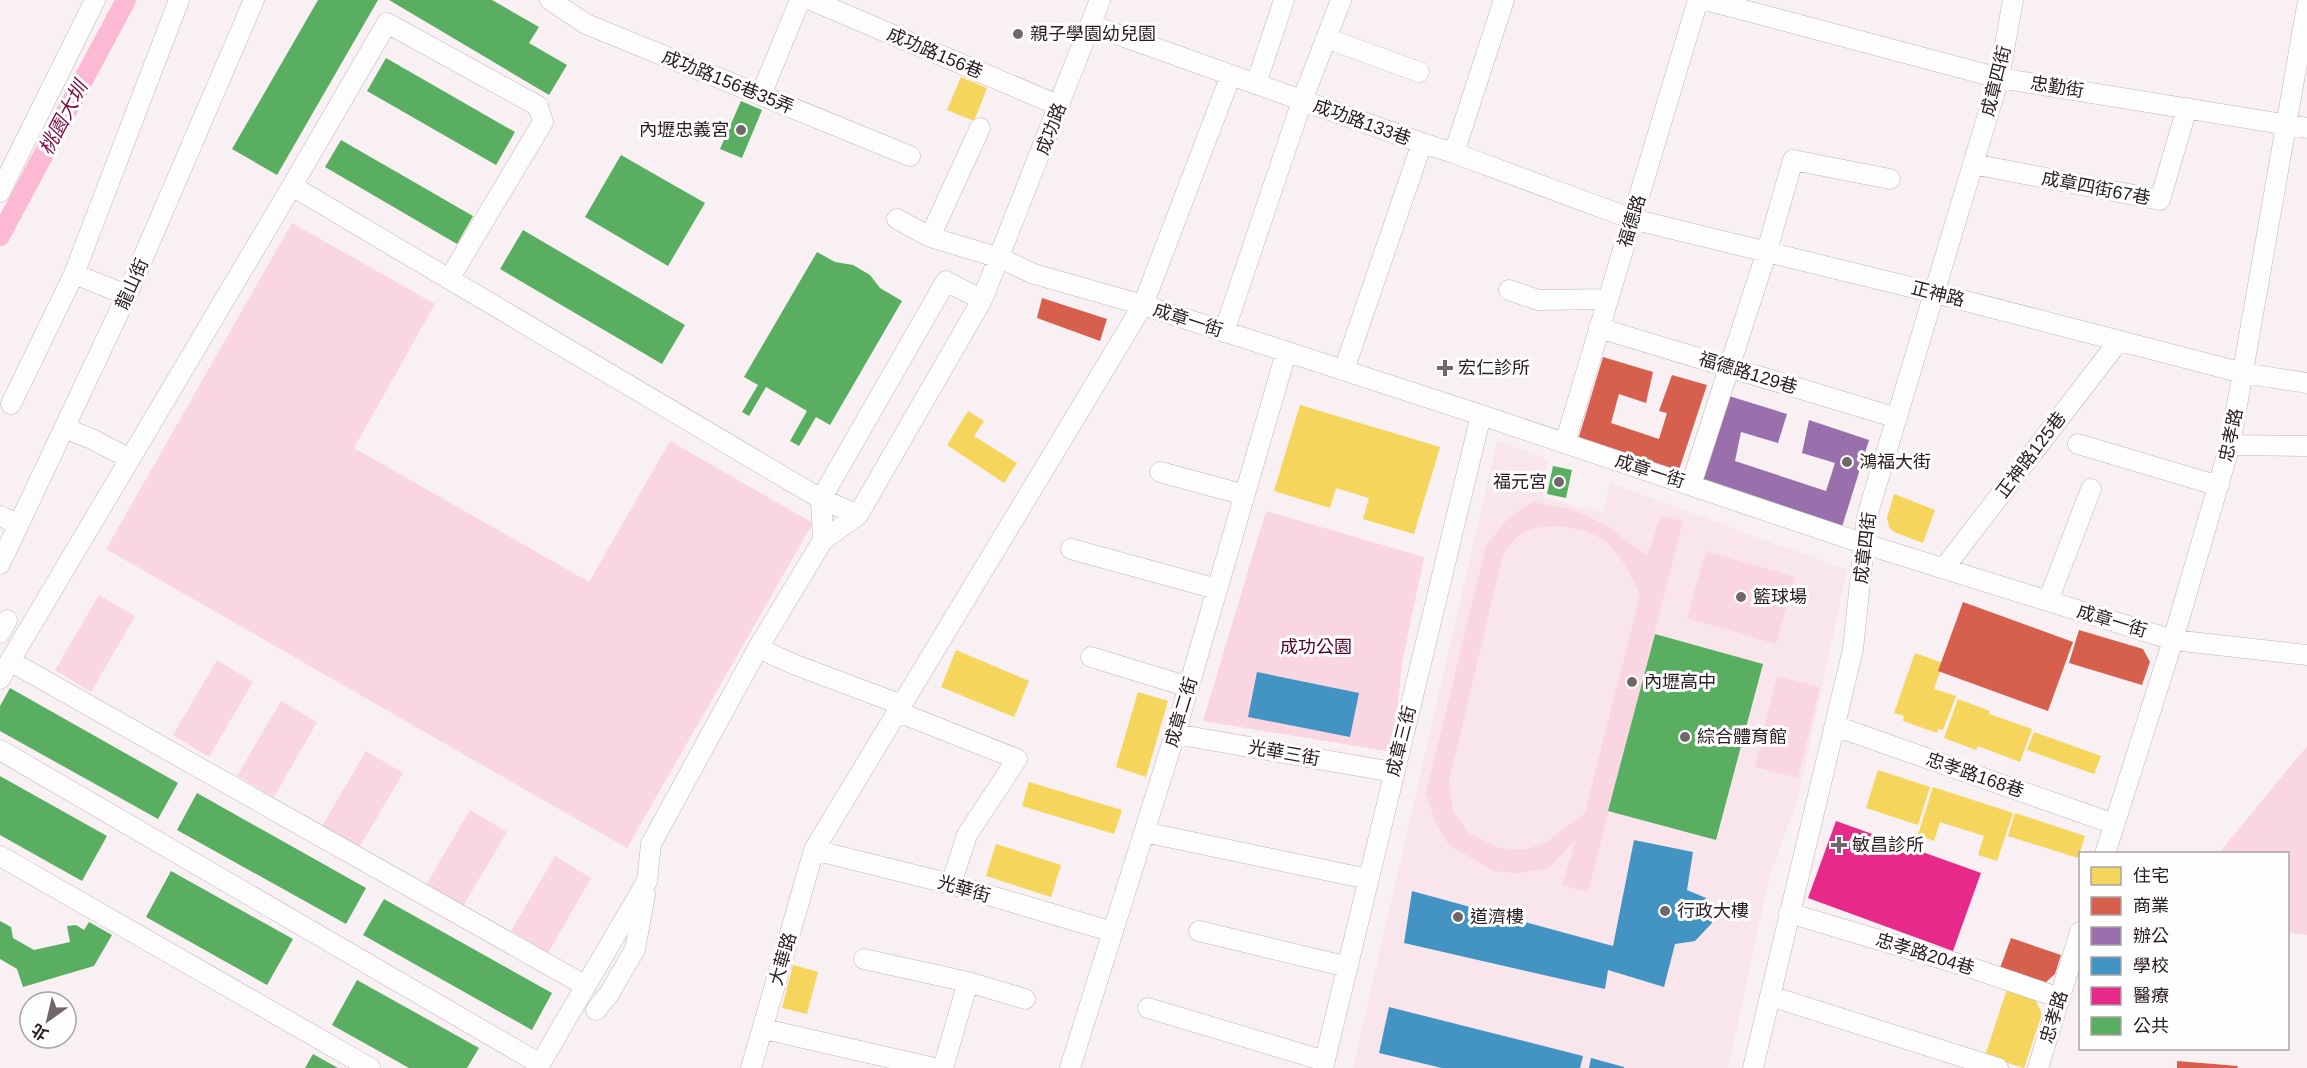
<svg xmlns="http://www.w3.org/2000/svg" width="2307" height="1068" viewBox="0 0 2307 1068" font-family="Arial,'Noto Sans TC',sans-serif">
  <rect width="100%" height="100%" fill="#f8f0f2"/>
  <path fill="#f9e6ec" d="M1497 441 1548 459 1542 497 1603 513 1610 483 1847 570 1799 794 1769 879 1728 1068H1353Z"/>
  <path fill="#f9d6e2" fill-rule="evenodd" d="M292 223 435 304 354 448 589 582 670 441 813 523 627 848 106 549Z
    M1533 502 1574 510 1607 526 1647 556 1661 516 1683 521 1588 892 1562 885 1576 840 1547 869 1518 873 1494 871 1449 845 1436 824 1426 793 1486 546 1508 518ZM1552 526C1605 528 1620 550 1640 595L1585 813 1545 843 1525 850 1499 848 1470 834 1453 812 1449 782 1503 554C1518 532 1526 528 1552 526Z
    M1266 511 1424 557 1402 664 1393 752 1203 721Z
    M1706 551 1795 577 1776 644 1687 618Z
    M99 595 135 616 91 692 55 670Z
    M217 660 253 682 209 757 173 735Z
    M1777 676 1820 687 1798 778 1755 767Z
    M281 701 317 722 274 797 237 776Z
    M2307 746V935L2288 932V854L2219 853Z
    M366 751 403 773 359 848 322 826Z
    M470 810 507 832 463 906 426 885Z
    M555 856 591 878 548 953 511 931Z"/>
  <path fill="#f6d55c" d="M961 77 987 88 974 121 947 110Z
    M1300 405 1440 447 1414 534 1363 519 1369 498 1336 488 1330 508 1274 491Z
    M968 411 984 421 974 436 1017 463 1004 483 947 445Z
    M1894 494 1935 510 1923 543 1894 532 1889 527 1887 518Z
    M956 650 1029 681 1014 717 941 687Z
    M1915 653 1943 663 1934 689 1956 696 1943 730 1938 729 1937 733 1903 721 1904 716 1894 713Z
    M1138 692 1168 701 1146 777 1116 767Z
    M1958 699 1990 711 1989 714 2032 729 2020 762 1978 746 1976 750 1944 738Z
    M2034 732 2101 756 2094 774 2027 750Z
    M1878 770 1930 787 1918 825 1866 808Z
    M1029 782 1122 810 1114 834 1022 806Z
    M1933 787 2013 813 1997 861 1978 855 1984 836 1940 822 1934 841 1918 835Z
    M2015 813 2085 836 2078 858 2008 836Z
    M996 844 1061 865 1051 897 986 876Z
    M793 965 818 972 807 1014 782 1008Z
    M2007 989 2035 999 2042 1014 2024 1068 1985 1056Z"/>
  <path fill="#d6604d" d="M1042 298 1107 319 1100 341 1037 318Z
    M1603 357 1653 372 1646 403 1619 394 1611 423 1659 439 1667 413 1659 411 1672 375 1707 385 1677 476 1578 440Z
    M1963 602 2073 642 2048 711 1938 671Z
    M2079 630 2143 649 2150 662 2142 685 2069 663Z
    M2011 938 2061 955 2055 974 2045 983 2000 968Z
    M2177 1061 2238 1066 2237 1068H2177Z"/>
  <path fill="#9970ab" d="M1729 396 1787 414 1778 443 1741 432 1735 461 1826 491 1835 463 1802 453 1809 420 1869 440 1842 527 1702 484Z"/>
  <path fill="#4393c3" d="M1257 672 1359 693 1350 737 1248 717Z
    M1634 840 1693 852 1687 890 1706 898 1712 923 1695 941 1675 944 1664 987 1608 970 1605 989 1404 943 1412 891 1613 946Z
    M1389 1007 1583 1056 1580 1068H1442L1379 1053Z
    M1591 1058 1624 1067V1068H1589Z"/>
  <path fill="#e7298a" d="M1836 821 1981 873 1953 951 1808 898Z"/>
  <path fill="#5aae61" d="M318 0H378L277 175 232 149Z
    M389 0H492L539 27 529 43 567 65 549 95Z
    M386 58 515 132 496 165 367 91Z
    M741 101 762 110 742 158 720 149Z
    M341 140 473 216 457 244 325 167Z
    M621 155 705 203 668 266 585 217Z
    M523 230 685 325 662 364 500 269Z
    M817 252 835 262 853 265 870 275 880 288 902 301 830 425 816 417 799 446 790 441 807 411 766 387 749 416 742 412 758 385 744 377Z
    M1553 466 1572 470 1566 498 1547 494Z
    M1655 634 1763 664 1716 840 1608 811Z
    M10 688 178 783 158 819 0 731V706Z
    M0 776 107 836 82 881 0 835Z
    M197 793 366 888 346 924 177 830Z
    M171 871 293 939 267 985 146 917Z
    M384 899 552 993 532 1030 363 935Z
    M0 921 11 927 13 938 34 950 70 942 67 926 76 925 84 930 89 922 112 935 94 966 23 987 17 969 0 959Z
    M357 980 479 1048 467 1068H409L332 1025Z
    M313 1054 338 1068H305Z"/>
  <g fill="none" stroke-linecap="round" stroke-linejoin="round">
    <path stroke="#fcb9d3" stroke-width="20" d="M0 236 126 0"/>
    <defs>
      <path id="minor" d="M550 0 586 24 910 156
        M811 0 1060 106
        M1706 0 1999 78 2307 128
        M1091 25 1422 143 1454 153 1632 219 1935 293 2243 373 2307 383
        M1326 38 1419 72
        M1256 84 1284 0
        M761 95 800 0
        M1454 153 1504 0
        M1973 164 2160 200 2187 108
        M292 186 387 23 538 106 543 122 449 279
        M0 192 95 0
        M897 219 930 237 1000 258 1034 274 1143 305 1481 415 1865 544 2173 640 2307 655
        M930 237 980 128
        M74 274 127 295
        M1509 290 1538 300 1608 299
        M982 300 1100 0
        M1599 328 1897 418
        M1224 332 1302 101 1341 0
        M1344 370 1422 143
        M11 404 74 274 179 0
        M64 428 92 439 130 459
        M1565 443 1698 0
        M2078 444 2219 486
        M2230 445 2307 446
        M1160 472 1245 495
        M1691 485 1766 254 1793 160 1890 179
        M0 516 18 524
        M823 540 821 499 946 281 982 300 858 515 823 540 758 648 793 664 902 705
        M1071 549 1217 589
        M0 564 127 295 254 0
        M1944 568 2118 342
        M2048 601 2091 489
        M0 633 7 620
        M1091 657 1189 687
        M10 661 292 186 821 499 858 515
        M0 679 10 661 586 986
        M898 712 1017 759 967 835 951 884
        M1835 726 2114 824
        M1175 734 1393 772
        M0 750 540 1064 647 881 651 844 758 648
        M1144 832 1368 879
        M814 850 951 884 1113 932
        M2105 854 2173 640 2230 445 2307 6
        M0 856 370 1068
        M1789 913 1969 967 2060 998
        M1199 931 1348 967
        M864 959 968 982 943 1068
        M968 982 1025 999
        M1770 996 1998 1068
        M1148 1008 1325 1061
        M596 1010 609 994 635 949 645 895
        M764 1029 934 1068
        M751 1068 814 850 1143 305 1231 75
        M1070 1068 1175 734 1286 353
        M1323 1068 1481 415
        M1753 1068 1853 649 1867 516 1999 78 2013 0
        M2038 1068 2080 932"/>
    </defs>
    <use href="#minor" stroke="#bfb5b8" stroke-width="21"/>
    <use href="#minor" stroke="#fefdfd" stroke-width="20"/>
  </g>
  <g fill="#71666a" stroke="#fefefe" stroke-width="2">
    <circle cx="1018" cy="34" r="6"/>
    <circle cx="741" cy="130" r="6"/>
    <path d="M1442 359h6v6h6v6h-6v6h-6v-6h-6v-6h6z"/>
    <circle cx="1847" cy="462" r="6"/>
    <circle cx="1559" cy="482" r="6"/>
    <circle cx="1741" cy="597" r="6"/>
    <circle cx="1632" cy="682" r="6"/>
    <circle cx="1685" cy="737" r="6"/>
    <path d="M1836 836h6v6h6v6h-6v6h-6v-6h-6v-6h6z"/>
    <circle cx="1665" cy="911" r="6"/>
    <circle cx="1458" cy="917" r="6"/>
  </g>
  <g text-anchor="middle" dominant-baseline="central" stroke-width="6" stroke-linejoin="round" paint-order="stroke">
    <g font-size="18" fill="#291b20" stroke="#fefefe" text-anchor="start">
      <text x="1030" y="34">親子學園幼兒園</text>
      <text x="729" y="130" text-anchor="end">內壢忠義宮</text>
      <text x="1458" y="368">宏仁診所</text>
      <text x="1859" y="462">鴻福大街</text>
      <text x="1547" y="482" text-anchor="end">福元宮</text>
      <text x="1753" y="597">籃球場</text>
      <text x="1644" y="682">內壢高中</text>
      <text x="1697" y="737">綜合體育館</text>
      <text x="1852" y="845">敏昌診所</text>
      <text x="1677" y="911">行政大樓</text>
      <text x="1470" y="917">道濟樓</text>
    </g>
    <g font-size="18" fill="#291b20" stroke="#fefefe">
      <text transform="translate(935 53) rotate(23)">成功路156巷</text>
      <text transform="translate(1996 81) rotate(-76)">成章四街</text>
      <text transform="translate(728 82) rotate(22)">成功路156巷35弄</text>
      <text transform="translate(2057 87) rotate(9)">忠勤街</text>
      <text transform="translate(1362 122) rotate(20)">成功路133巷</text>
      <text transform="translate(1051 129) rotate(-69)">成功路</text>
      <text transform="translate(2096 188) rotate(11)">成章四街67巷</text>
      <text transform="translate(1632 221) rotate(-73)">福德路</text>
      <text transform="translate(132 284) rotate(-66)">龍山街</text>
      <text transform="translate(1938 294) rotate(14)">正神路</text>
      <text transform="translate(1188 320) rotate(18)">成章一街</text>
      <text transform="translate(1748 373) rotate(17)">福德路129巷</text>
      <text transform="translate(2231 435) rotate(-78)">忠孝路</text>
      <text transform="translate(2031 455) rotate(-53)">正神路125巷</text>
      <text transform="translate(1650 471) rotate(18)">成章一街</text>
      <text transform="translate(1865 548) rotate(-83)">成章四街</text>
      <text transform="translate(2112 621) rotate(17)">成章一街</text>
      <text transform="translate(1181 712) rotate(-73)">成章二街</text>
      <text transform="translate(1401 741) rotate(-76)">成章三街</text>
      <text transform="translate(1284 753) rotate(10)">光華三街</text>
      <text transform="translate(1975 775) rotate(19)">忠孝路168巷</text>
      <text transform="translate(964 889) rotate(16)">光華街</text>
      <text transform="translate(1925 954) rotate(17)">忠孝路204巷</text>
      <text transform="translate(783 959) rotate(-74)">大華路</text>
      <text transform="translate(2054 1017) rotate(-73)">忠孝路</text>
    </g>
    <g font-size="18" fill="#51002c" stroke="#fefefe">
      <text x="1316" y="647">成功公園</text>
    </g>
    <g font-size="20" font-style="italic" fill="#7b1048" stroke="#fefefe">
      <text transform="translate(63 118) rotate(-62)">桃園大圳</text>
    </g>
  </g>
  <rect x="2079" y="852" width="210" height="198" fill="#fefefe" stroke="#a9a3a5" stroke-width="1.5"/>
  <rect x="2091" y="867" width="30" height="18" fill="#f6d55c" stroke="#a9a3a5" stroke-width="1.5"/>
  <text x="2133" y="882" font-size="18" fill="#291b20">住宅</text>
  <rect x="2091" y="897" width="30" height="18" fill="#d6604d" stroke="#a9a3a5" stroke-width="1.5"/>
  <text x="2133" y="912" font-size="18" fill="#291b20">商業</text>
  <rect x="2091" y="927" width="30" height="18" fill="#9970ab" stroke="#a9a3a5" stroke-width="1.5"/>
  <text x="2133" y="942" font-size="18" fill="#291b20">辦公</text>
  <rect x="2091" y="957" width="30" height="18" fill="#4393c3" stroke="#a9a3a5" stroke-width="1.5"/>
  <text x="2133" y="972" font-size="18" fill="#291b20">學校</text>
  <rect x="2091" y="987" width="30" height="18" fill="#e7298a" stroke="#a9a3a5" stroke-width="1.5"/>
  <text x="2133" y="1002" font-size="18" fill="#291b20">醫療</text>
  <rect x="2091" y="1017" width="30" height="18" fill="#5aae61" stroke="#a9a3a5" stroke-width="1.5"/>
  <text x="2133" y="1032" font-size="18" fill="#291b20">公共</text>
  <g transform="translate(48 1020) rotate(214)"><circle r="28" fill="#fefefe" stroke="#a9a3a5" stroke-width="1.5"/>
  <path d="M0-4.5L10 22L0 15L-10 22Z" fill="#71666a"/>
  <text y="-9" font-size="16" font-weight="bold" text-anchor="middle" fill="#291b20">北</text>
  </g>
</svg>
